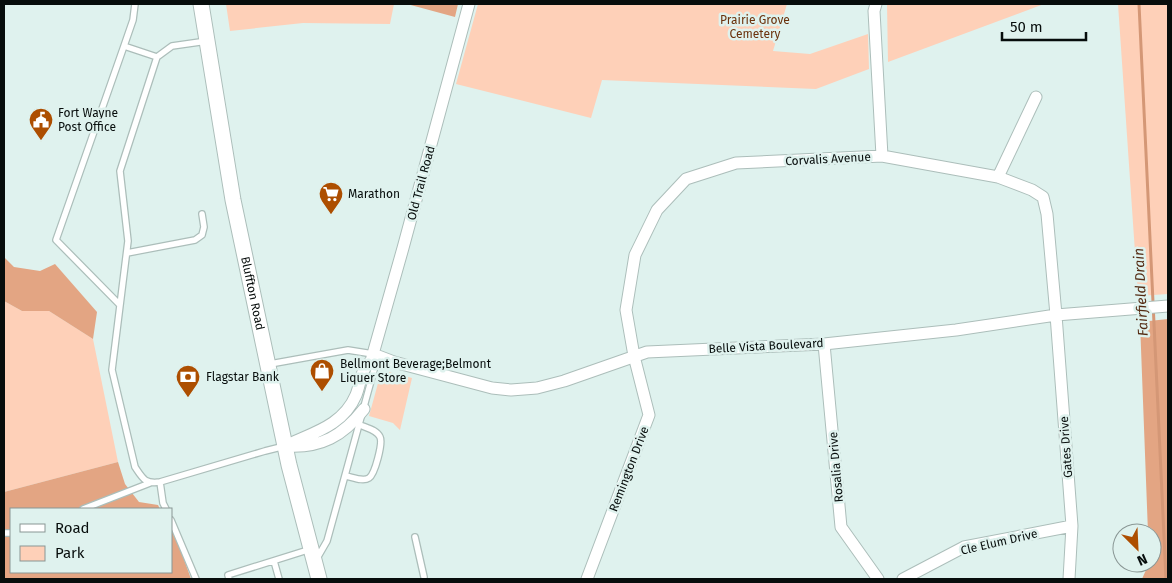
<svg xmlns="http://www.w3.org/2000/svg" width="1172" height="583" viewBox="0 0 1172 583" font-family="'Fira Sans',sans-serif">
  <rect width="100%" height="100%" fill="#dff2ee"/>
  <path fill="#fed0b8" d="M226 4H394L390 24 303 23 230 31Z
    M478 4H787L773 51 810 54 868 34 869 69 816 89 602 80 591 118 456 84Z
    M887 4H1044L888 62Z
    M1118 4H1168V31L1167 32 1168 69V294L1138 296Z
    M4 301 22 311H49L93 339 118 462 4 492Z
    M389 372 412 378 400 430 393 423 369 416 380 376Z"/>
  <path fill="#e3a583" d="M407 4H458L455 17Z
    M4 257 14 267 40 271 55 264 97 312 93 339 49 311H22L4 301Z
    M1168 319V579H1142L1149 563H1152V533H1148L1140 322Z
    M118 462 125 484 139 502 158 505 160 509H11V572H171V530L179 545 191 579H4V492Z"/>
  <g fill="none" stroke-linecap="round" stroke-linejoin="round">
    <path stroke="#d49776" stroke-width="3" d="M1139 4 1166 579"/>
    <defs>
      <path id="lane" d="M135 4 133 20 124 46 157 57 172 46 207 41
        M157 57 120 171 128 241 112 370 135 467C143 479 145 484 160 482L265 451 285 446
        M127 253 195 240 202 235 204 227 202 214
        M119 304 56 240 124 46
        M270 364 348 350 373 354
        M346 476C352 477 363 482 369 478 375 474 383 443 380 437 377 430 367 428 360 425
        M160 482 163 503 166 509
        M83 509 150 483
        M171 520 196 579
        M4 533H11
        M415 537 424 577
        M316 560 327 541 374 370 371 362
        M274 561 279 579
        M229 579 228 575 311 549"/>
      <path id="street" d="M876 4 874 11 882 156
        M998 177 1036 97
        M824 344 841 527 878 579
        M373 354 394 362 492 388 511 390 537 388 564 381 647 352 824 344 956 330 1056 315 1168 306
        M285 446C312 433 343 426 356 395 361 383 360 370 371 361L403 248 469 4
        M287 446C321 448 343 436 364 409
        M587 579 649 415 634 356 626 310 635 255 657 210 686 179 736 163 882 156 998 177 1032 190 1043 197 1047 214 1056 315 1072 526 1069 579
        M903 579 964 547 1072 526"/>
      <g id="secondary">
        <path id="s1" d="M201 4 233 200 289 465 319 579"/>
      </g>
    </defs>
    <use href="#lane" stroke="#acbeba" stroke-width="8"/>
    <use href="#street" stroke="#acbeba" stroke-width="13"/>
    <use href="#secondary" stroke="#acbeba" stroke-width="17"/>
    <use href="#lane" stroke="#fff" stroke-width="5.5"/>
    <use href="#street" stroke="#fff" stroke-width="11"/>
    <use href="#secondary" stroke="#fff" stroke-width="15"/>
  </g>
  <defs>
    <symbol id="civic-pin" viewBox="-11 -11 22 30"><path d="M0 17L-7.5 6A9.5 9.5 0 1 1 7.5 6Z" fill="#ad4e00" stroke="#dff2ee"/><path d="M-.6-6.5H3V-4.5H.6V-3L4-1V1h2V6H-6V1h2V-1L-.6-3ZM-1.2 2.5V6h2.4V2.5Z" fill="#fff"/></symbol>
    <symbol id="supermarket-pin" viewBox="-11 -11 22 30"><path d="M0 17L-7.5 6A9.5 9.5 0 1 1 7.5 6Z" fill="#ad4e00" stroke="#dff2ee"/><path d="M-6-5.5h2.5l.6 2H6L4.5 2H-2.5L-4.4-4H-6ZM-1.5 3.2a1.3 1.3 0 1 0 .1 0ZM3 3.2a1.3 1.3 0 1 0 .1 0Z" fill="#fff"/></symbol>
    <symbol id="shop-pin" viewBox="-11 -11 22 30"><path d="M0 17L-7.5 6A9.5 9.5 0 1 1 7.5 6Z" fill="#ad4e00" stroke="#dff2ee"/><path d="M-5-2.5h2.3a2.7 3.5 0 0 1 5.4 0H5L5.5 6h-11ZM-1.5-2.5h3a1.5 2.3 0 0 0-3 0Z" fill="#fff"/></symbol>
    <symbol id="bank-pin" viewBox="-11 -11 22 30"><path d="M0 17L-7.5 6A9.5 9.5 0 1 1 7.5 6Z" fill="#ad4e00" stroke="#dff2ee"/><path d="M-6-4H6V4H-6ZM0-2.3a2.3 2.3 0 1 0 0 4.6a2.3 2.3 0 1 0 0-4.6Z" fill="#fff"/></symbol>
  </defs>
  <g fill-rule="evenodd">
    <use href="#civic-pin" x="27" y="106" width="28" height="38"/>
    <use href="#supermarket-pin" x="317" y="180" width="28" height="38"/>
    <use href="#shop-pin" x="308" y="357" width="28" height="38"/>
    <use href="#bank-pin" x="174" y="363" width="28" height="38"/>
  </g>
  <g text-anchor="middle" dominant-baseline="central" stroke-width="5" stroke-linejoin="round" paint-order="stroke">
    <g font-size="12" fill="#6b320c" stroke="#dff2ee">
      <text x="755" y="20">Prairie Grove<tspan x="755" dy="14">Cemetery</tspan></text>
    </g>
    <g font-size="12" fill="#070d0c" stroke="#dff2ee" text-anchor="start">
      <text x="58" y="113">Fort Wayne<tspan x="58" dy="14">Post Office</tspan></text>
      <text x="348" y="194">Marathon</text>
      <text x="340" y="364">Bellmont Beverage;Belmont<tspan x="340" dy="14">Liquer Store</tspan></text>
      <text x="206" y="377">Flagstar Bank</text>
    </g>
    <g font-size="12" fill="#070d0c" stroke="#dff2ee">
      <text transform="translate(828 159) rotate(-3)">Corvalis Avenue</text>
      <text transform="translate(421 183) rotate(-75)">Old Trail Road</text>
      <text stroke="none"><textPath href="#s1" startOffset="294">Bluffton Road</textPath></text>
      <text transform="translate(766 346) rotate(-3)">Belle Vista Boulevard</text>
      <text transform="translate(1066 447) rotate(-94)">Gates Drive</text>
      <text transform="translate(836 467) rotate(-95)">Rosalia Drive</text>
      <text transform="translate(629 469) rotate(-69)">Remington Drive</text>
      <text transform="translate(999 542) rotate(-13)">Cle Elum Drive</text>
    </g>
    <g font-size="14" font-style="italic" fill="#532a12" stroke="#dff2ee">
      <text transform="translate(1141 292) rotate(-93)">Fairfield Drain</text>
    </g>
  </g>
  <rect width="1172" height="583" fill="none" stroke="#070d0c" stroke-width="10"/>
  <rect x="10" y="508" width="162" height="65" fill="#dff2ee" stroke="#899694"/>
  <rect x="20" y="524" width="25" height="8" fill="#ffffff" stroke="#899694"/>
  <text x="55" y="533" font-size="15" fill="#070d0c">Road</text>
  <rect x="20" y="546" width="25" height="15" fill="#fed0b8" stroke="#899694"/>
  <text x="55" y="558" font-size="15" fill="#070d0c">Park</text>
  <g transform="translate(1137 548) rotate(156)"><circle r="24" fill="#dff2ee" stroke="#899694"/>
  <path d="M0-4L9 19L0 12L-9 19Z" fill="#ad4e00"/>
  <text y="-8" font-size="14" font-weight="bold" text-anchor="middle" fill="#070d0c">N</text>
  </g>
  <path d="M1002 32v8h84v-8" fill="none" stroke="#070d0c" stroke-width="2.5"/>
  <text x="1010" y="32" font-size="15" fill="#070d0c" stroke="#dff2ee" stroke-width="4" paint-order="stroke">50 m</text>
</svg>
